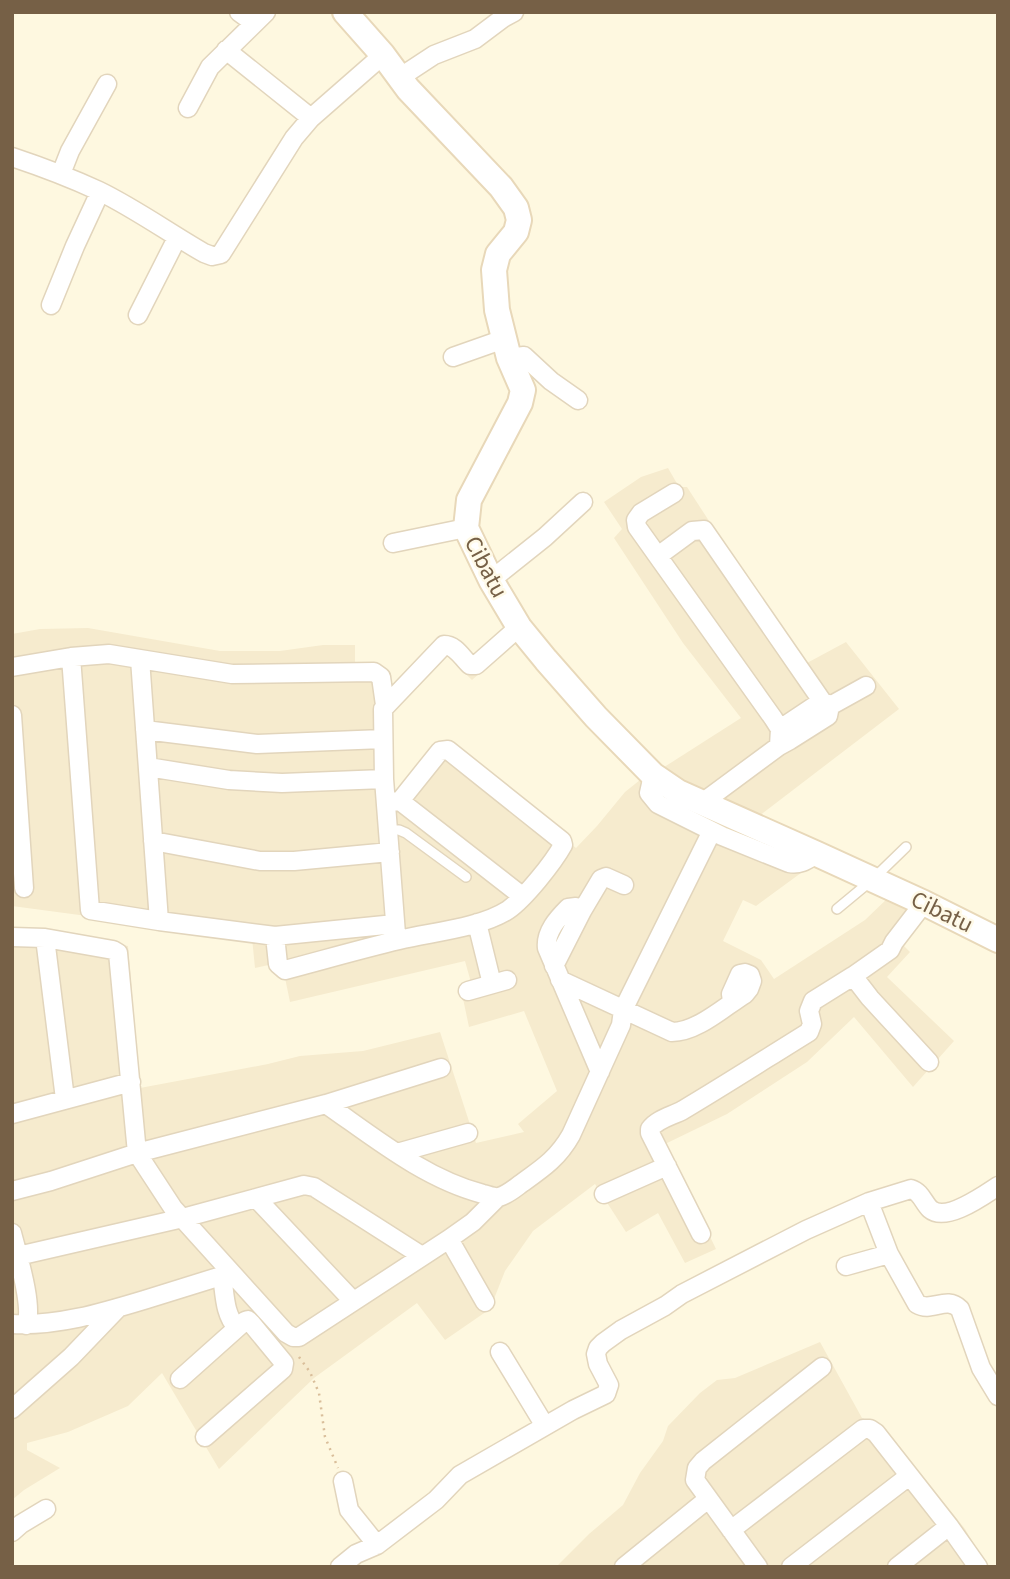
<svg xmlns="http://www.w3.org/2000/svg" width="1010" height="1579" viewBox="0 0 1010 1579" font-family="'Source Sans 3',sans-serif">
  <rect width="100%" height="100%" fill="#fef8e0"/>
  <path fill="#f6ebce" d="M668 468 679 487H687L746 578 807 663 846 642 899 709 755 819 658 771 741 718 683 643 614 538 622 529 604 502 641 477Z
    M88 628 220 651H280L323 645H355V667H383L387 688 393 689 448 635 472 659 503 632 512 645 472 680 447 656 389 713 393 795 398 794 442 740 576 848 597 826 625 792 640 780 672 801 726 827 791 854 805 870 756 906 743 900 723 941 761 960 774 979 865 920 891 895 927 911 901 943 910 952 887 977 954 1041 913 1087 854 1017 807 1062 727 1114 665 1144 716 1249 685 1263 658 1213 626 1232 595 1184 533 1231 505 1271 490 1309 445 1340 417 1303 314 1378 219 1469 162 1373 128 1406 68 1432 27 1443V1450L60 1468 24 1490 12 1500V930H46L128 946 140 1088 268 1064 300 1056 363 1051 440 1032 476 1143 524 1132 518 1124 557 1091 524 1011 469 1027 461 989 472 986 465 961 290 1002 284 973 273 964 255 968 252 938 12 906V634L40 629Z
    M820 1342 862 1418 884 1427 965 1529 988 1567H556L589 1534 623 1505 640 1473 663 1441 668 1426 700 1393 717 1380 735 1378Z"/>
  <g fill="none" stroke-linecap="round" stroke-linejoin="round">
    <defs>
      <path id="lane" d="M388 830H399L406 833 466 877
        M837 909 872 880 906 847"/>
      <path id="street" d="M239 12 254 23
        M226 50 311 118
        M399 78 434 55 475 39 503 18 514 12
        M188 108 210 67 266 12
        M12 157C42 167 71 178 99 191 136 209 169 233 204 253L212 256 221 254 294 138 311 118 383 55
        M61 174 70 151 107 84
        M51 305 75 246 100 192
        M138 315 177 238
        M453 357 504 339
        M509 358 524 356 551 381 578 400
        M674 493 641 513 636 520 637 527 773 718 780 729 779 746
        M393 543 466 528
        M658 556 692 531 704 530 822 701 830 706
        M491 580 545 537 583 502
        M71 657 90 910 159 921 275 936 395 924
        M140 659 159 921
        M12 667 71 657 109 654 232 674 374 672 381 677 385 705
        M12 715 24 888
        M780 729 822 701
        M145 730 257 744 383 739
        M148 767 229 780 282 783 384 779
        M653 775 649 793 658 804 722 836 789 863C801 865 807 860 817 854
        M400 801 522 896
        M702 803 779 746 790 740 828 716 830 706 866 686
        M153 841 260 861H294L390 852
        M582 911 576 907 568 908C558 918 545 932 547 948L600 1072
        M477 923 492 984
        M396 934 384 779 383 709 444 645C456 645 462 658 470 665H476L519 627
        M275 936 278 964 285 970C323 960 361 949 399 940 432 932 480 928 508 910 525 898 553 863 563 845L562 841 448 750 440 751 400 801 387 802
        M12 937 45 938 113 950 118 953 137 1153 173 1208 286 1333 293 1337H299L449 1239 473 1222 497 1198
        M45 938 65 1099
        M554 966 582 911 601 879 606 877 624 885
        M853 976 870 998 929 1062
        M560 980 672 1032C697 1032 724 1007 745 994L749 989 752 981 750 975 745 973 740 974 731 994 732 1001
        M468 991 507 980
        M326 1104C375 1138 425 1179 483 1194 488 1195 494 1198 499 1197 507 1195 515 1188 522 1183 543 1168 558 1158 571 1135L621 1025 623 1010 712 831
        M12 1114 131 1082
        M397 1153 468 1133
        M12 1191 51 1181 137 1153 326 1104 441 1068
        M604 1194 667 1166
        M256 1198 353 1301
        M869 1202 889 1254 917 1304C932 1313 946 1295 960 1309L981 1368 998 1396
        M12 1233C17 1253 34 1307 26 1325
        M701 1234 650 1133V1129C657 1119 672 1116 683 1110 725 1085 767 1058 809 1032L812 1024 809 1011 813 1001 853 976 890 950 894 942 924 903
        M449 1239 485 1302
        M18 1256 183 1218 304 1185 314 1187 422 1256
        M846 1266 889 1254
        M222 1276C225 1294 224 1314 237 1328
        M12 1324C58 1326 101 1313 144 1300 173 1291 202 1282 231 1273
        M500 1352 545 1426
        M180 1379 245 1321 248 1320 251 1323 284 1363 283 1369 205 1437
        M12 1409 71 1357 118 1308
        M343 1481 349 1510 377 1545
        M731 1530 863 1429H870L876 1433 949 1526 978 1567
        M12 1532 21 1524 46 1509
        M340 1567 356 1554 377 1545 436 1500 460 1475 573 1410 606 1394 609 1385 598 1364 596 1354 598 1348 603 1343 621 1330 665 1306 682 1294 806 1230 869 1202 911 1189C921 1192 923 1202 930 1209 946 1223 984 1195 998 1186
        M624 1567 708 1499
        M758 1567 695 1480 697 1468 703 1461 822 1367
        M791 1567 909 1476
        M897 1567 949 1526"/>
      <path id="secondary" d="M345 12 383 55 408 89 501 187 516 208 519 220 516 232 498 254 494 270 497 310 509 358 523 390 520 403 469 500 466 528 491 580 519 627 546 660 596 717 653 775 678 792 817 854 924 903 998 940"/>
    </defs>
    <use href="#lane" stroke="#e2d5bc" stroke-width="12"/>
    <use href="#street" stroke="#e2d5bc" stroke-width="21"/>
    <use href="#secondary" stroke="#e8d8b9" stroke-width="28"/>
    <path stroke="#d9be9a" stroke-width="2.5" stroke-dasharray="2 5" stroke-linecap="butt" d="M299 1357 310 1372 319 1393 325 1437 338 1468"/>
    <use href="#lane" stroke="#fff" stroke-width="9"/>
    <use href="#street" stroke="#fff" stroke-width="18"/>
    <use href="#secondary" stroke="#fff" stroke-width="24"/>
  </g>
  <g text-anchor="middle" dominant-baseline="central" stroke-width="5" stroke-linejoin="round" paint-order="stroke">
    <g font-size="24" fill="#766046" stroke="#fffae8">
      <text transform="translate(486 567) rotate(62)">Cibatu</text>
      <text transform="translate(942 912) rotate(26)">Cibatu</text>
    </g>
  </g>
  <rect width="1010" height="1579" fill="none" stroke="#766046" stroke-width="28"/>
</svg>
